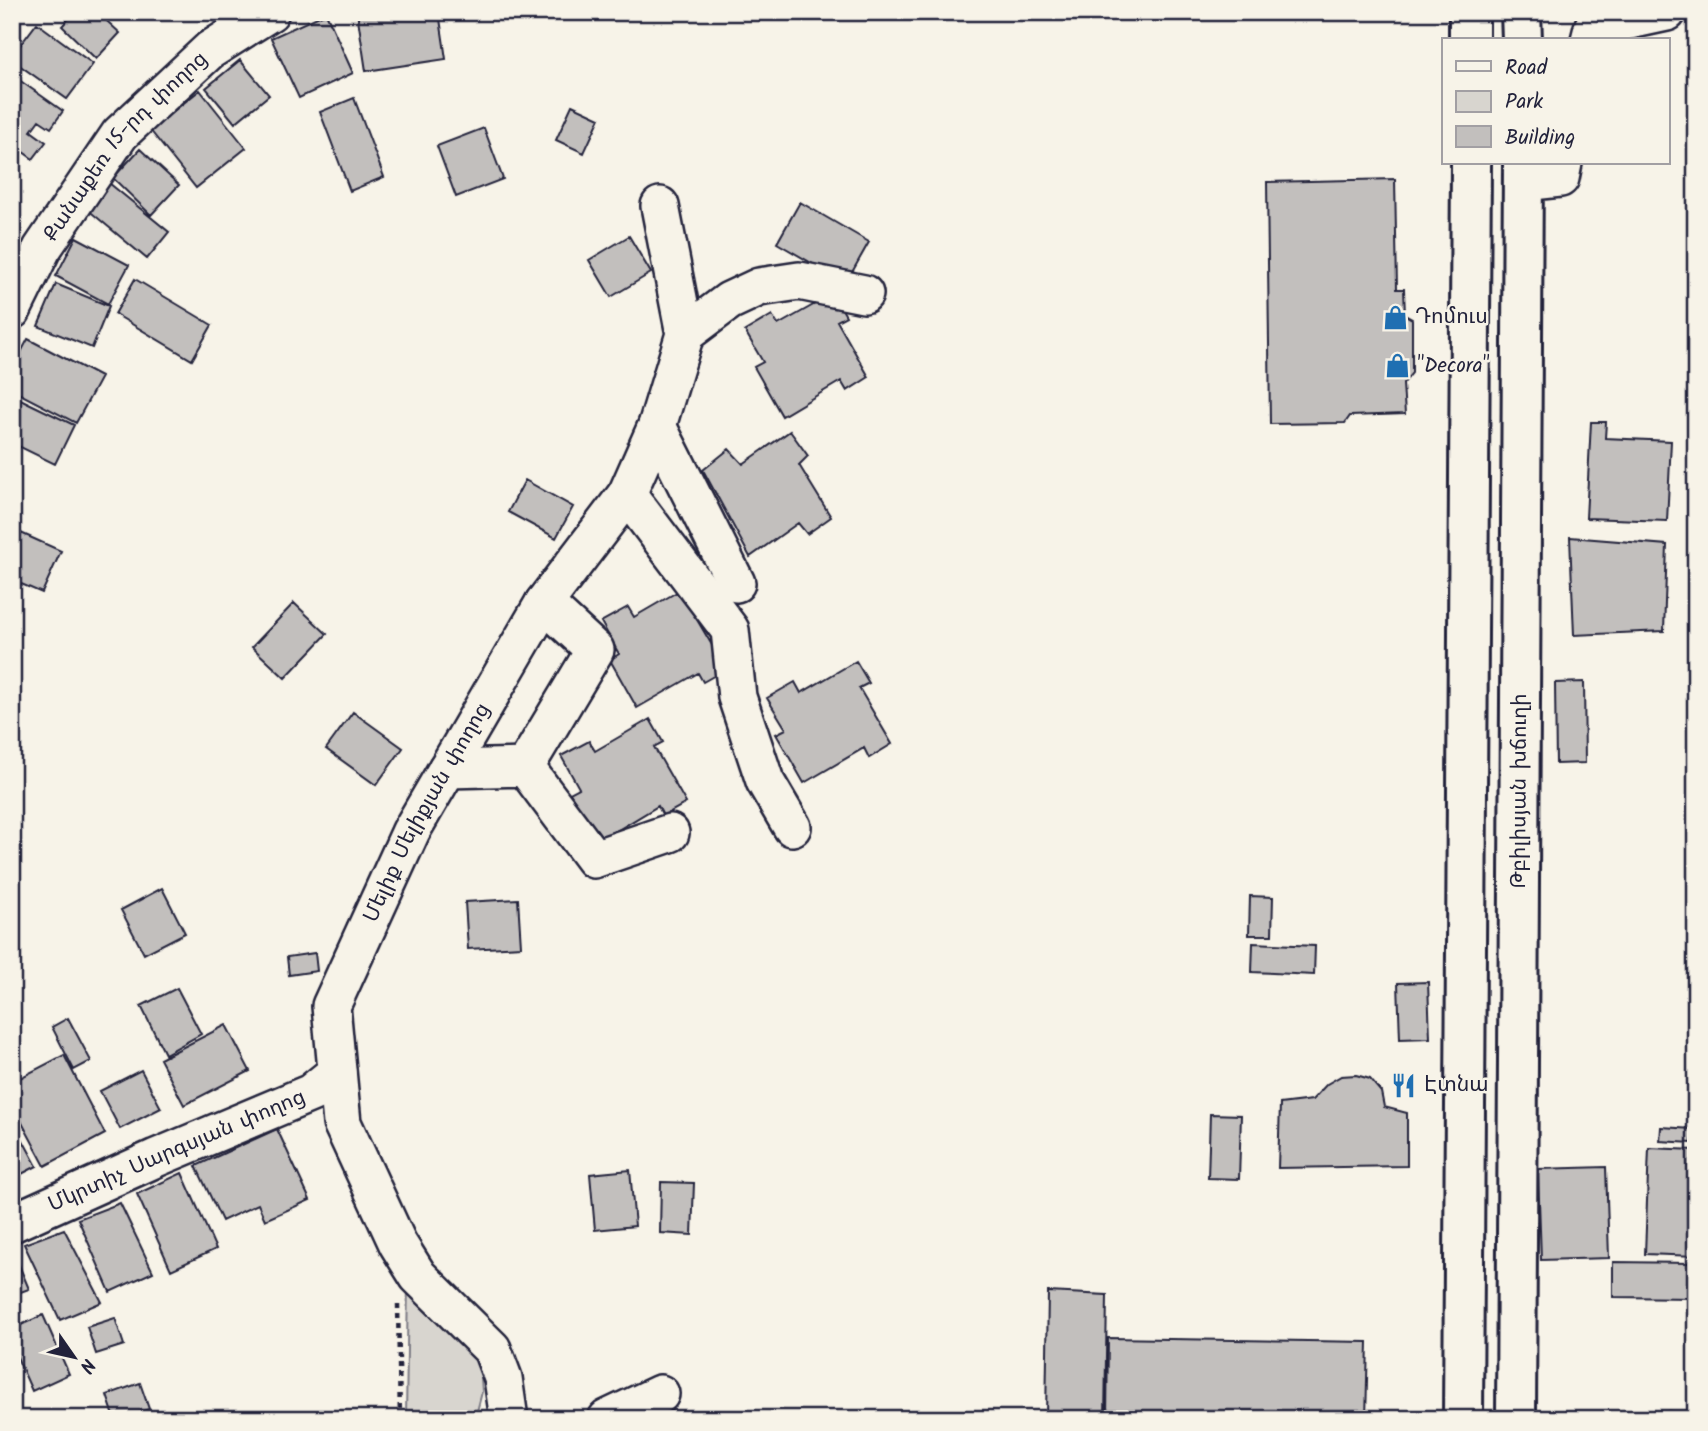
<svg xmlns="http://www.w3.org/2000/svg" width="1708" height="1431" viewBox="0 0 1708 1431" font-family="Kalam,'Noto Sans Armenian',sans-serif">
  <rect width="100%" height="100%" fill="#f7f3e8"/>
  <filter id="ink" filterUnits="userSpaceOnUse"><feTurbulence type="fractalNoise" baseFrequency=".0143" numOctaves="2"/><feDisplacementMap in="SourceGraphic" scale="14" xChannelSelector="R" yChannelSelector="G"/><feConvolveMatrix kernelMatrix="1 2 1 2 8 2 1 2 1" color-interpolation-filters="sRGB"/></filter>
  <g filter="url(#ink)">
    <path fill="#d8d5cf" stroke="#7d7c85" stroke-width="2" d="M408 1280 480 1363 482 1392 475 1419H406Z"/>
    <path fill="#c2bfbd" stroke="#22223b" stroke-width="2" d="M75 12H97L120 33 96 59 62 26Z
      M357 12H439L446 59 366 71Z
      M326 13 353 73 299 98 271 38Z
      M37 23 93 64 67 99 12 60V56Z
      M240 60 269 95 235 123 206 88Z
      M12 75 63 111 51 128 39 120 31 131 46 142 33 159 12 144Z
      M200 90 246 148 196 188 150 130Z
      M354 98 384 177 350 191 320 112Z
      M572 105 600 118 584 153 556 140Z
      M484 128 503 179 456 197 437 146Z
      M140 149 179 185 151 215 113 178Z
      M1395 179 1397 289H1404L1405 315 1412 319V373L1403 384 1405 414 1350 416 1345 423 1270 424 1267 182Z
      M109 183 169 232 147 259 87 209Z
      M800 202 869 242 846 283 777 243Z
      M629 236 651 273 611 297 589 260Z
      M76 237 129 265 108 304 56 276Z
      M135 279 212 325 192 360 115 314Z
      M56 284 109 306 92 348 38 326Z
      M833 294 846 316 837 321 869 377 847 391 841 381 782 416 754 367 763 362 745 331 772 315 778 325Z
      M28 339 101 377 76 423 12 390V369Z
      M12 395 74 425 55 464 12 443Z
      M1591 422H1606L1605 438 1671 441 1667 521 1586 518Z
      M790 431 808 456 799 465 831 517 807 534 798 523 750 557 703 470 729 449 743 464Z
      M525 480 573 507 556 538 508 512Z
      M12 529 61 551 42 593 12 580Z
      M1570 537 1667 545 1664 631 1574 635Z
      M689 585 702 608 693 613 726 669 703 682 698 673 637 708 610 660 619 654 601 622 628 607 634 617Z
      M294 603 327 634 285 678 252 647Z
      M856 661 869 683 859 688 892 744 869 758 864 748 804 783 776 734 786 729 767 698 795 682 801 693Z
      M1584 682 1585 763 1556 764 1555 683Z
      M353 712 403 748 376 785 326 749Z
      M650 719 663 742 654 747 686 803 663 816 658 806 598 842 570 793 579 788 561 756 589 741 595 751Z
      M162 888 185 933 144 954 121 910Z
      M1250 896 1273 897 1272 935H1249Z
      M518 899 521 946 468 949 465 902Z
      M1253 943 1315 946 1314 975 1252 972Z
      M315 953 317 971 289 975 287 957Z
      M1428 982 1430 1038 1400 1039 1398 983Z
      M177 988 201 1034 165 1054 141 1006Z
      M68 1018 91 1061 74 1070 52 1027Z
      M226 1025 250 1071 184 1105 160 1059Z
      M64 1055 105 1134 45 1166 12 1104V1082Z
      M141 1070 161 1108 120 1129 100 1091Z
      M1356 1075 1370 1079 1381 1092 1384 1107 1407 1113V1166L1278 1168 1280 1104 1312 1100 1327 1084 1341 1076Z
      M1210 1114 1241 1115 1239 1179 1208 1178Z
      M12 1120 37 1166 12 1179Z
      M1661 1127 1693 1129 1692 1143 1660 1141Z
      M277 1129 310 1200 265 1220 258 1204 222 1221 196 1166Z
      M1649 1148 1696 1150V1256L1645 1254Z
      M1606 1167 1609 1258 1541 1260 1538 1169Z
      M630 1170 635 1226 595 1230 590 1174Z
      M182 1173 216 1249 171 1270 137 1194Z
      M661 1182 694 1183 692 1235 660 1233Z
      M120 1203 153 1272 110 1292 78 1219Z
      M64 1229 102 1302 60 1320 24 1244Z
      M16 1258 29 1289 12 1295V1260Z
      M1613 1262 1693 1263 1692 1298 1613 1297Z
      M1048 1292 1107 1295 1105 1419H1046Z
      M43 1315 69 1374 32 1391 12 1346V1329Z
      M115 1318 124 1345 96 1354 87 1327Z
      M1108 1338 1368 1342 1366 1419H1107Z
      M140 1383 149 1409 122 1419H115L107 1395Z
      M1668 1411 1696 1415V1419H1666Z"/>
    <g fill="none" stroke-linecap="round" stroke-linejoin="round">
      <defs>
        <g id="minor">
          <path d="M1590 40 1593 28 1667 12"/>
          <path d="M1523 182 1560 178 1563 163"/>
          <path id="s1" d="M12 310 42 249 120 134 210 50 270 12"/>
          <path d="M685 334 729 301 759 287 799 281 864 294"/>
          <path d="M657 426 736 583"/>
          <path d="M627 494 730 630 737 697 765 781 792 827"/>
          <path d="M525 767 595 650 544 603"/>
          <path d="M447 769 525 767 594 859 670 833"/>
          <path id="s2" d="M12 1223 156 1158 311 1093 337 1072"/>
          <path id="s3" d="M509 1419 503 1378 492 1349 418 1276 398 1244 342 1123 331 1006 411 831 544 603 627 494 657 426 685 334 660 206"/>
          <path d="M607 1419 660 1394"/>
        </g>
        <g id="major">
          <path d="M1469 12V40"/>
          <path d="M1521 12 1522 40"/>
          <path d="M1463 1419 1471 163"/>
          <path id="s4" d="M1516 1419 1523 163"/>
        </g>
      </defs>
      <use href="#minor" stroke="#22223b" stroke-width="42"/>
      <use href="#major" stroke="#22223b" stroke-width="44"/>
      <path stroke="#22223b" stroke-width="4.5" stroke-dasharray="5 5" stroke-linecap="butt" d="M398 1304 400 1419"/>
      <use href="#minor" stroke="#f7f3e8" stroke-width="37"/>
      <use href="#major" stroke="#f7f3e8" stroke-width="38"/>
    </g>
  </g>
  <defs>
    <symbol id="shop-bare" viewBox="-9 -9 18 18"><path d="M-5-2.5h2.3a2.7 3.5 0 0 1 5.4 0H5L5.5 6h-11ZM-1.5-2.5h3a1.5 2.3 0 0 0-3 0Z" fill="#1f6fb2" stroke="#f7f3e8" stroke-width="2.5" paint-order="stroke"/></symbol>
    <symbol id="restaurant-bare" viewBox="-9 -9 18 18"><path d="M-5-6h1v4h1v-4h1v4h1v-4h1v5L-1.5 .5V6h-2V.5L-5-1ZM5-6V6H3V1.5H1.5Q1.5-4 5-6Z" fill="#1f6fb2" stroke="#f7f3e8" stroke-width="2.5" paint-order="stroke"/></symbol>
  </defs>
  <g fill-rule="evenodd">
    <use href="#shop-bare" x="1378" y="300" width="35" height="35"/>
    <use href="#shop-bare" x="1380" y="348" width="35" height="35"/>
    <use href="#restaurant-bare" x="1386" y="1068" width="35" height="35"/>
  </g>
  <g text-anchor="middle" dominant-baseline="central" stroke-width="5" stroke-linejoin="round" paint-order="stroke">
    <g font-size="21" fill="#22223b" stroke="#f7f3e8">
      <text stroke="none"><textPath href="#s1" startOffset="201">Քանաքեռ 15-րդ փողոց</textPath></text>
      <text stroke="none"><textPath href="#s4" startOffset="628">Թբիլիսյան խճուղի</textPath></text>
      <text stroke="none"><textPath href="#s3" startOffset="681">Մելիք Մելիքյան փողոց</textPath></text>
      <text stroke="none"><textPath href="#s2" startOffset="180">Մկրտիչ Սարգսյան փողոց</textPath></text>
    </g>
    <g font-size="21" fill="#22223b" stroke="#f7f3e8" text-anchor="start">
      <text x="1415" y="317">Դոմուս</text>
      <text x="1417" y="366">"Decora"</text>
      <text x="1424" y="1085">Էտնա</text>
    </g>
  </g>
  <rect width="1708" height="1431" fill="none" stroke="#f7f3e8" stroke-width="42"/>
  <rect x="21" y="21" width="1666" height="1389" fill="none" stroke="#22223b" stroke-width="2.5" filter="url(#ink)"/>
  <rect x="1442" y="38" width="228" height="126" fill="#f7f3e8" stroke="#a29fa3" stroke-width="2"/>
  <rect x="1456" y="61" width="35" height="10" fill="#f7f3e8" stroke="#a29fa3" stroke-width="2"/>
  <text x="1505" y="74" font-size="21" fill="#22223b">Road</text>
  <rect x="1456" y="91" width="35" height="21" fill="#d8d5cf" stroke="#a29fa3" stroke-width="2"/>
  <text x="1505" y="108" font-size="21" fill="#22223b">Park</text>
  <rect x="1456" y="126" width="35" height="21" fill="#c2bfbd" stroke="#a29fa3" stroke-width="2"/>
  <text x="1505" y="144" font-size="21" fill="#22223b">Building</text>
  <g transform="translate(74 1357) rotate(124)" stroke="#f7f3e8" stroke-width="5" paint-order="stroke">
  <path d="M0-5L12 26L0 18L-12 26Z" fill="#22223b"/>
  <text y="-10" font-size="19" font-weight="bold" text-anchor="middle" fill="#22223b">N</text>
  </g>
</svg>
